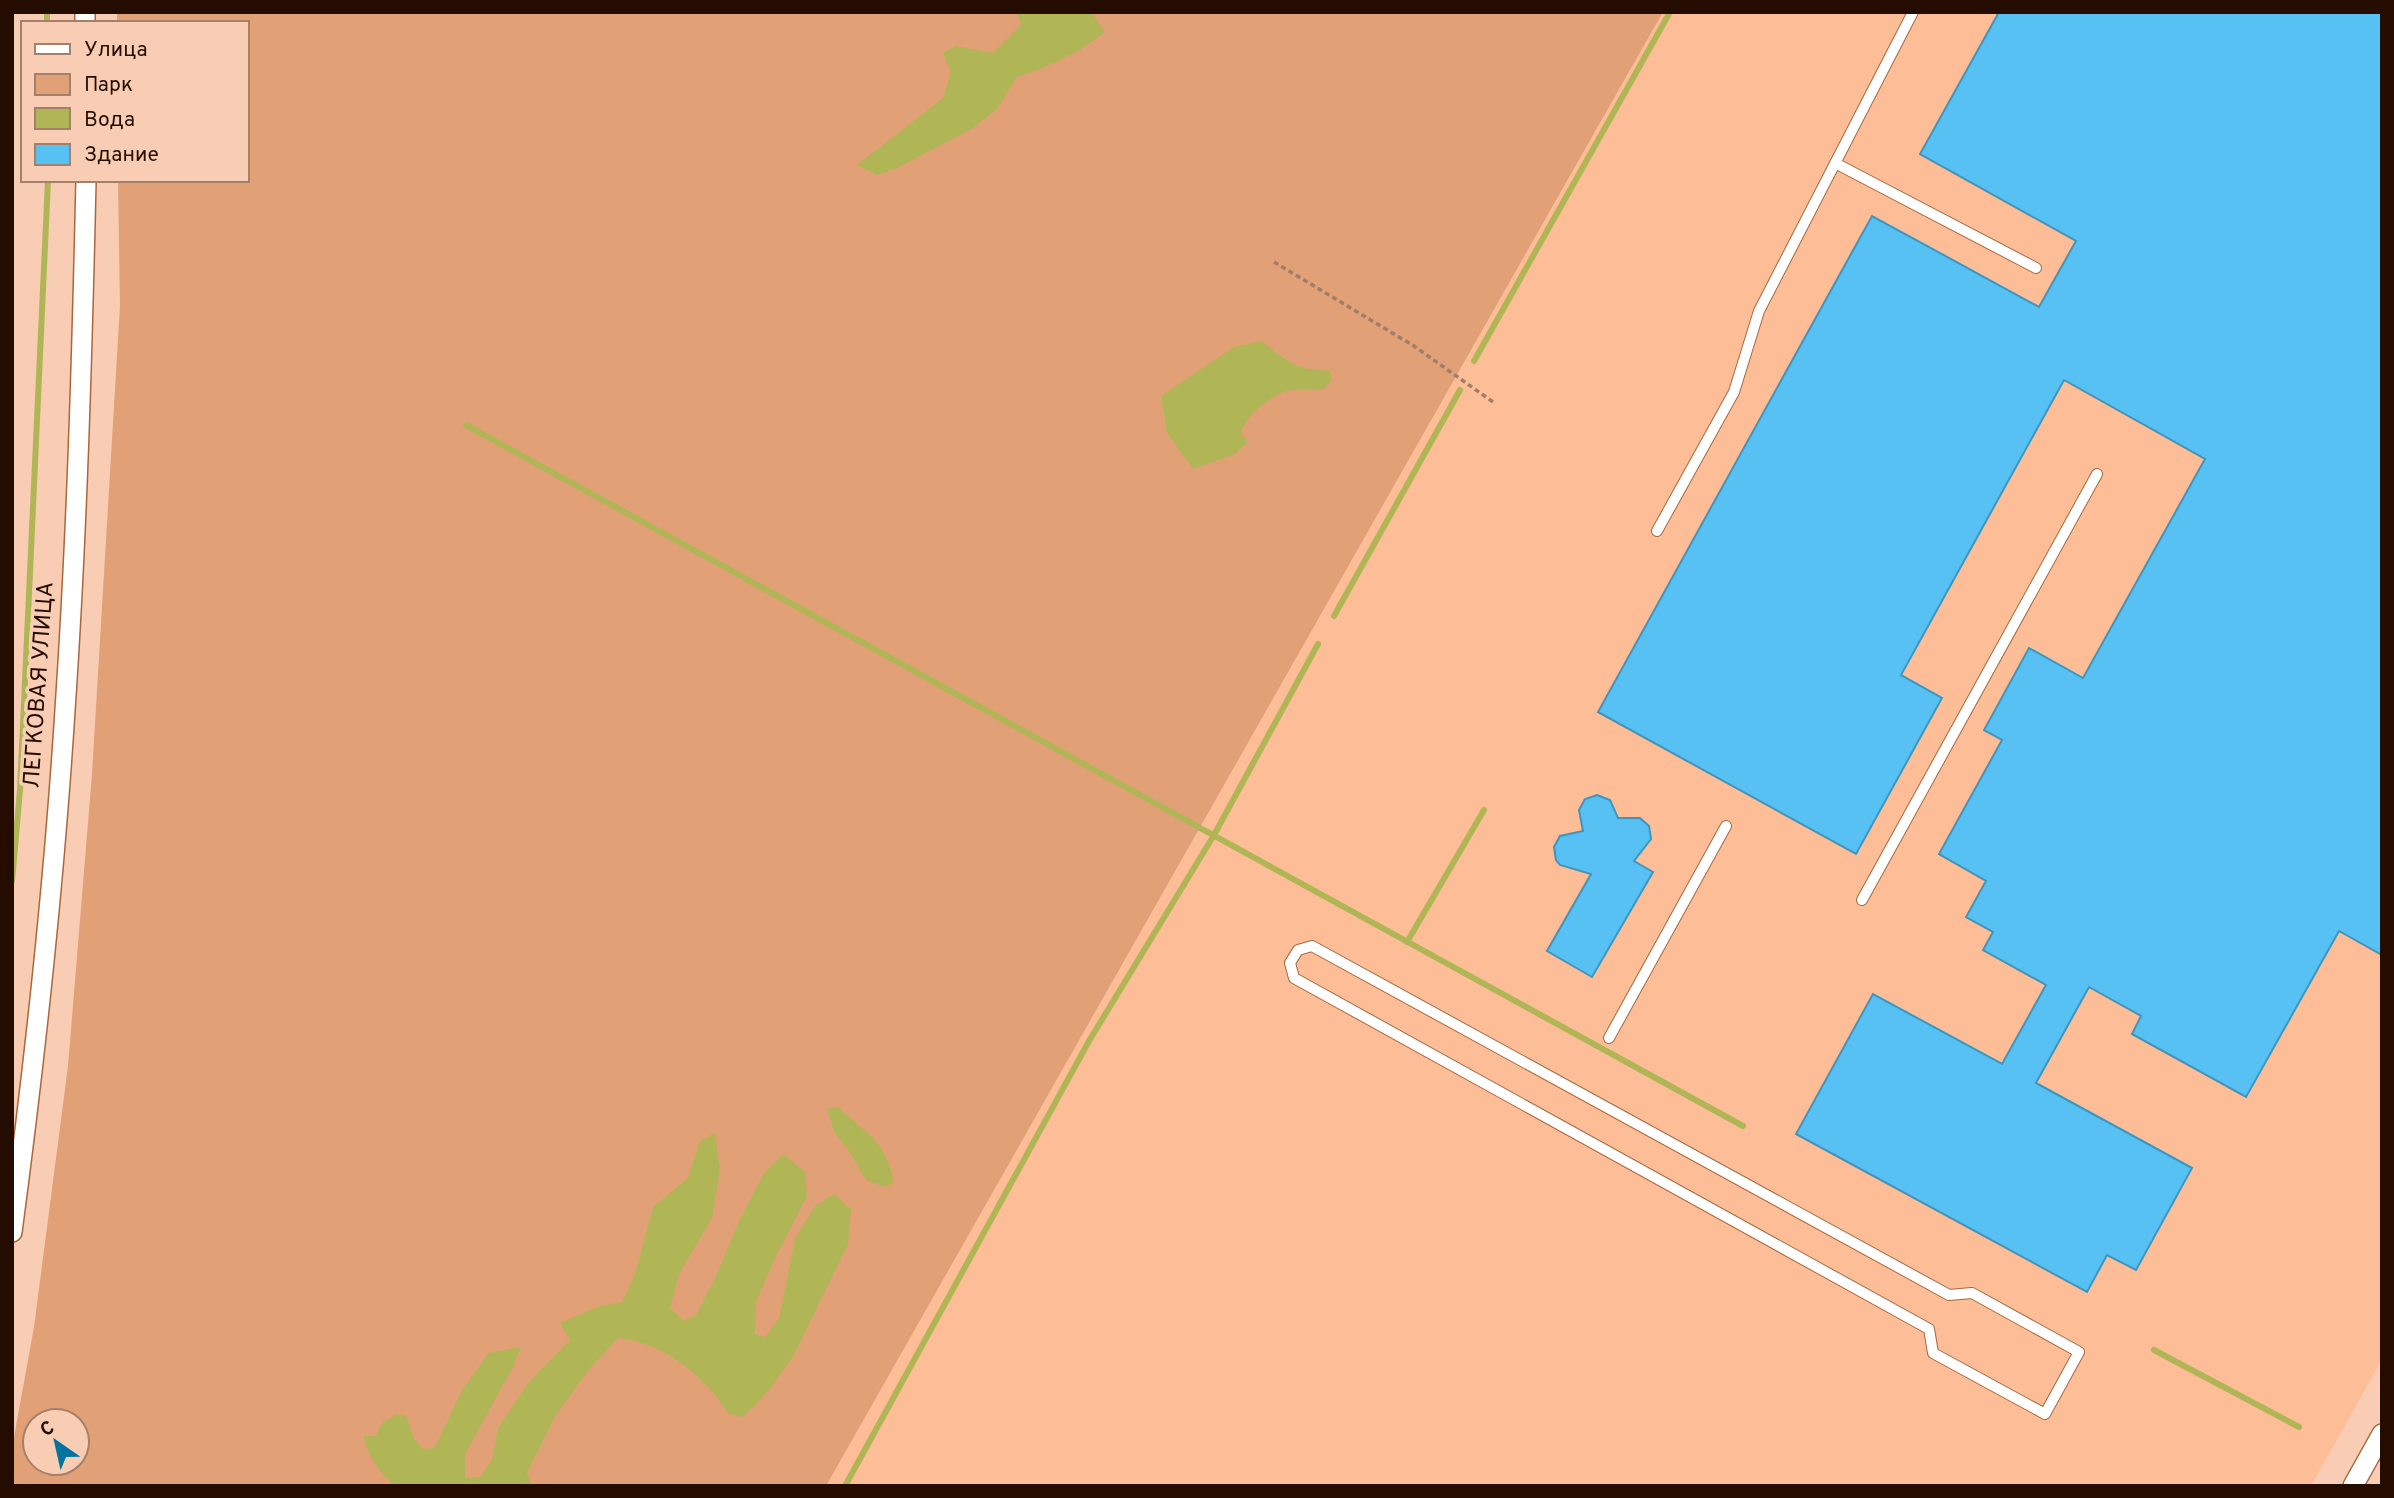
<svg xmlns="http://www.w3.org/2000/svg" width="2394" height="1498" viewBox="0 0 2394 1498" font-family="Overpass,sans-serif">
  <rect width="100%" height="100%" fill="#f9cdb3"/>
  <path fill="#fdbd97" d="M1663 12H2382V1359L2311 1486H826Z"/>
  <path fill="#e2a077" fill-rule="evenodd" d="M117 12H1663L826 1486H12V1448L34 1327 68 1066 92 774 120 306 118 180H247V23H117ZM35 1421H77V1463H35Z"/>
  <path fill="#b0b655" d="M1017 12H1091L1105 32 1080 50 1043 68 1017 77 997 109 973 128 897 168 877 175 857 165 943 98 951 72 943 53 956 46 993 53 1021 25Z
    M1262 341C1284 360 1299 372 1329 370L1332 380 1323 390C1311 390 1295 388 1284 392 1268 398 1246 416 1241 433L1248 442 1235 454 1193 469 1167 433 1161 396 1234 347Z
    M838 1107C865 1133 889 1143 893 1183L885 1187 866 1180 849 1151 834 1132 827 1109Z
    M715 1133 720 1170 712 1218 679 1274 670 1308 684 1321 696 1315 716 1276 740 1219 764 1173 783 1154 805 1172 807 1196 775 1258 756 1302 755 1334 765 1337 779 1318 795 1239 815 1206 834 1194 851 1209 848 1244 794 1355 769 1390 743 1417 729 1414C704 1376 665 1343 618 1338L590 1368 556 1415 527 1473 532 1486H395C379 1472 369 1458 363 1436H376L382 1423 397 1414 406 1416 415 1440 424 1450 435 1447 462 1390 489 1353 521 1347 512 1369 465 1454V1478L480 1477 492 1460 498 1428 529 1382 570 1340 560 1323 600 1306 622 1302 635 1274 653 1207 688 1178 700 1141Z"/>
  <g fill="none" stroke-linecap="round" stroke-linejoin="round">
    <path stroke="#b0b655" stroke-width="6" d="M47 12V23
      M1474 361 1670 12
      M466 425 1743 1126
      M1334 616 1460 390
      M12 881 20 790 48 180
      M1407 942 1484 810
      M2154 1350 2299 1427
      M845 1486 1089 1041 1214 835 1318 644"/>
  </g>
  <path fill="#57c1f4" stroke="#3e95be" stroke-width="2" d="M1999 12H2382V955L2339 931 2246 1097 2132 1034 2141 1016 2089 987 2036 1083 2192 1168 2136 1270 2107 1255 2087 1292 1796 1134 1873 994 2002 1064 2046 985 1983 950 1993 932 1966 917 1986 881 1939 854 2002 740 1984 730 2029 648 2083 678 2205 459 2064 380 1901 675 1942 698 1856 854 1598 712 1872 216 2039 307 2076 241 1920 154Z
    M1597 795 1610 800 1618 818H1640L1649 826 1651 839 1634 861 1653 872 1592 977 1547 951 1591 874 1560 865 1556 860 1554 847 1560 836 1583 831 1579 810 1585 799Z"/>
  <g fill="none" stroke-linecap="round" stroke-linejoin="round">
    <defs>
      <path id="lane" d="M1835 163 2036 268
        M1657 531 1734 392 1759 311 1913 12
        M1862 900 2097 474
        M1312 946 1949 1295 1972 1293 2079 1352 2045 1414 1933 1353 1929 1329 1294 978 1290 963 1298 950Z
        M1609 1038 1726 826"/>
      <path id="street" d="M85 12V23
        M12 1232C35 1059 54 884 65 710 77 534 82 357 86 180
        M2353 1486 2382 1434"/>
    </defs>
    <use href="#lane" stroke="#a9673d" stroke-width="12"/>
    <use href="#street" stroke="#a9673d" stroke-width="22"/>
    <path stroke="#a27e69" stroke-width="3.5" stroke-dasharray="5 3.5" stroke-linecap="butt" d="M1274 262 1414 346 1493 402"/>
    <use href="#lane" stroke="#fff" stroke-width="10"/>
    <use href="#street" stroke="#fff" stroke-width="19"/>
  </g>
  <g text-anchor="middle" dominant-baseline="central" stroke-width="7" stroke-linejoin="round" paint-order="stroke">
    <g font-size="23" fill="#250c00" stroke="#f9cdb3">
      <text transform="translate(40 685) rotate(-86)">ЛЕГКОВАЯ УЛИЦА</text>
    </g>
  </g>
  <rect width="2394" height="1498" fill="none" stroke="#250c00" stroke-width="28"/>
  <rect x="21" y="21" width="228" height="161" fill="#f9cdb3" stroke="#a4806b" stroke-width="2"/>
  <rect x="35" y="44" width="35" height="10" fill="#ffffff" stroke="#a4806b" stroke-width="2"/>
  <text x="84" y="56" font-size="21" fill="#250c00">Улица</text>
  <rect x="35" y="74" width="35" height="21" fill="#e2a077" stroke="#a4806b" stroke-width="2"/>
  <text x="84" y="91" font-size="21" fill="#250c00">Парк</text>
  <rect x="35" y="108" width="35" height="21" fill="#b0b655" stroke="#a4806b" stroke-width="2"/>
  <text x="84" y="126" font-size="21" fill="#250c00">Вода</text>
  <rect x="35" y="144" width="35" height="21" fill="#57c1f4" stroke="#a4806b" stroke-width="2"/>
  <text x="84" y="161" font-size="21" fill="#250c00">Здание</text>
  <g transform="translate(56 1442) rotate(326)"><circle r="33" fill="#f9cdb3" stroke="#a4806b" stroke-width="2"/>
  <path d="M0-5L12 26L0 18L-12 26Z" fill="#00749e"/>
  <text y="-10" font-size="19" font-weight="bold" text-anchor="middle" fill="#250c00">С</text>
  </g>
</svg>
